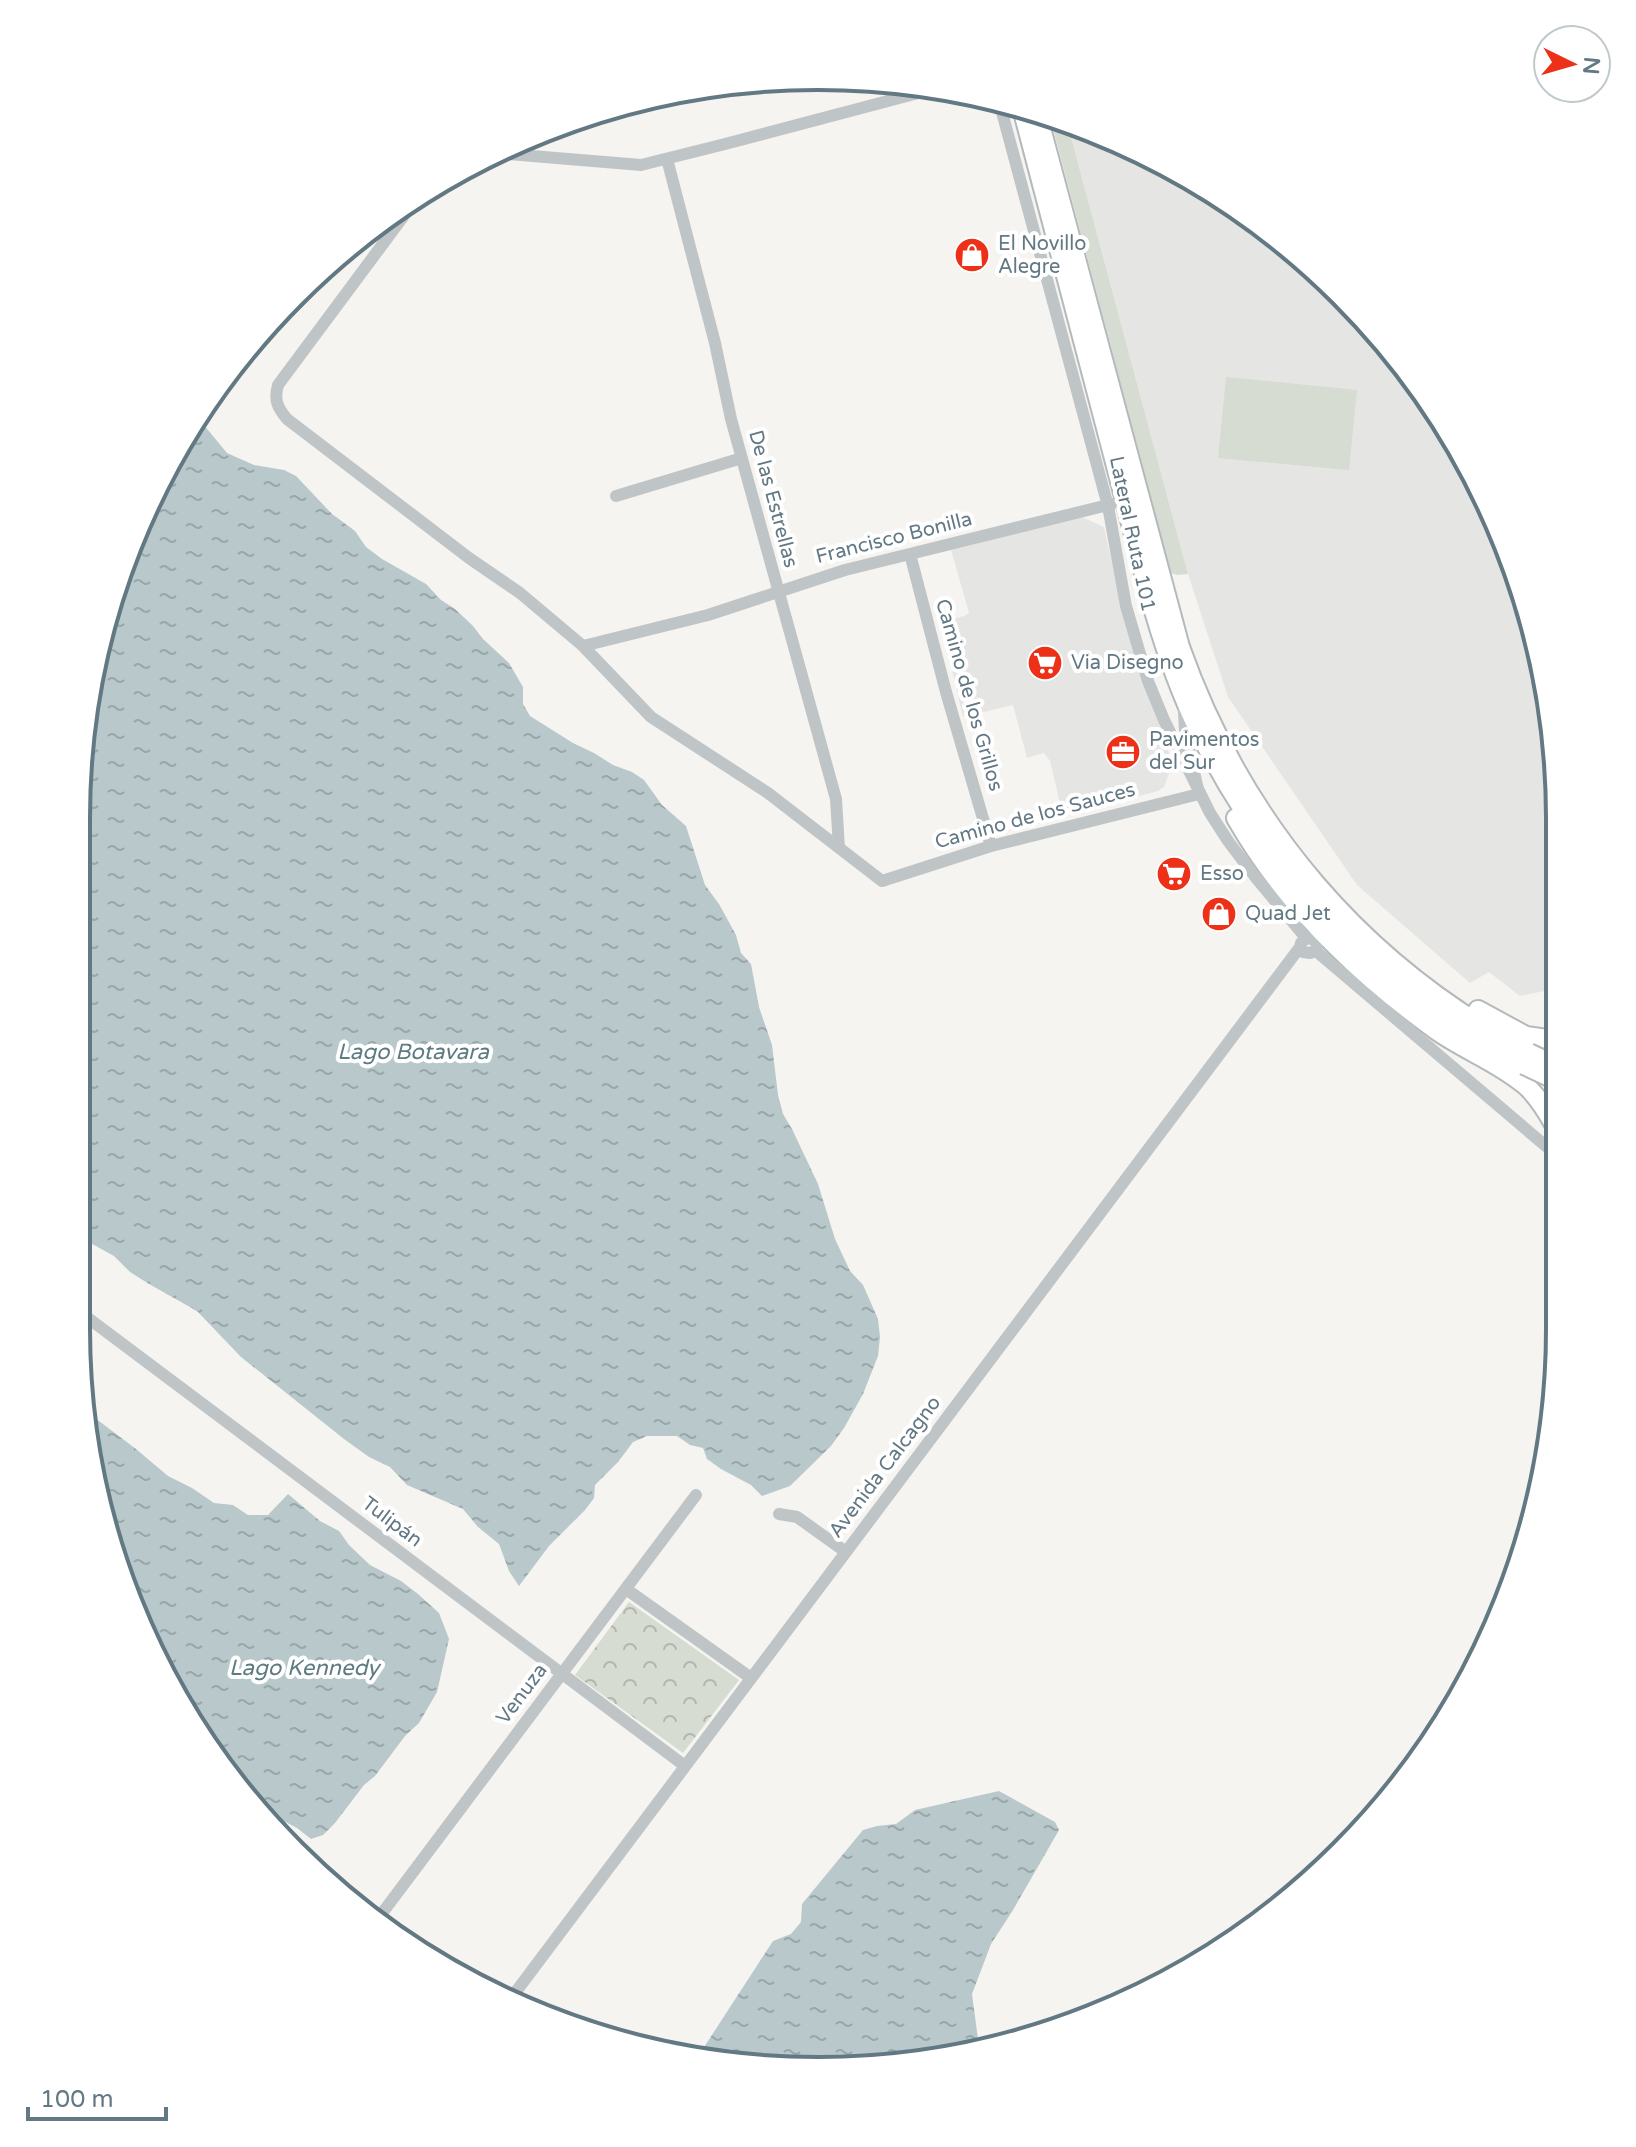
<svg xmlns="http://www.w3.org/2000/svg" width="1636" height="2147" viewBox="0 0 1636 2147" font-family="'Varela Round',sans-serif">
  <defs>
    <pattern id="park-crowns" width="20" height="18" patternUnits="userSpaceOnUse" patternTransform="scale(2)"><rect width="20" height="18" fill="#d6dcd1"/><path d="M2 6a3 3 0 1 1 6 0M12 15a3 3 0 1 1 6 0" fill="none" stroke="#b1b7af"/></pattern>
    <pattern id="water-ripples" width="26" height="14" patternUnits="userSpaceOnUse" patternTransform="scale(2)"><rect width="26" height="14" fill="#b8c8cb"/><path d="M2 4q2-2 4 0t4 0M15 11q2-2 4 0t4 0" fill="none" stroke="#99a7aa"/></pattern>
  </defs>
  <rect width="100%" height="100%" fill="#f5f4f0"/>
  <path fill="#e5e6e4" d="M1067 122 1102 132 1230 201 1342 293 1435 405 1520 579 1554 722V989L1520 996 1489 972 1470 983 1357 885 1228 697 1188 574Z
    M1082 517 1104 527 1125 622 1159 720 1169 753 1170 771 1164 787 1158 791 1063 816 1050 761 1044 753 1027 758 1013 705 963 717 941 622 964 616 969 613 951 550Z"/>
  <path fill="#d6dcd1" d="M1050 117 1067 122 1188 574 1177 575 1171 573Z
    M1226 377 1357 390 1349 470 1218 458Z"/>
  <path fill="url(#park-crowns)" d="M629 1602 739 1680 683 1753 575 1675Z"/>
  <path fill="url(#water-ripples)" d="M199 415 203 424 227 453 254 465 284 470 296 476 332 514 355 531 366 547 382 559 426 584 441 600 455 609 473 626 483 639 509 663 523 687V704L530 716 573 743 594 753 613 765 632 772 644 780 662 805 686 826 705 885 719 904 736 935 741 953 751 964 759 1007 772 1045 778 1095 783 1114 792 1129 818 1184 835 1239 850 1271 863 1285 878 1319 880 1337 878 1356 863 1394 844 1428 831 1446 790 1486 762 1496 751 1485 721 1469 707 1459 703 1448 690 1445 677 1436H647L633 1442 618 1462 595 1485 594 1498 585 1510 549 1546 519 1586 509 1571 499 1544 478 1527 463 1509 407 1485 390 1467 369 1457 344 1439 241 1357 197 1311 149 1284 130 1272 114 1256 76 1235 78 770 101 626 152 490Z
    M87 1412 136 1449 168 1476 192 1488 214 1503 233 1505 248 1515H268L288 1494 320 1521 339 1531 349 1545 370 1565 401 1581 418 1594 439 1613 449 1639 437 1692 419 1723 405 1736 375 1776 364 1785 335 1823 323 1835 311 1839 297 1828 270 1814 250 1798 176 1700 101 1521Z
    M999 1791 1055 1822 1059 1830 1013 1910 991 1944 972 1994 979 2047 867 2069 697 2058 773 1941 791 1934 801 1922 802 1904 863 1830 877 1826 896 1824 915 1810Z"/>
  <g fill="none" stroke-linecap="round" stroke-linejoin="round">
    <defs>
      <path id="highway" d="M1022 108 1154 611C1166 652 1180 692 1199 731 1268 874 1383 990 1524 1065
        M1037 113 1180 647C1243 825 1362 965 1529 1053
        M1236 818C1285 904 1356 972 1436 1030 1464 1050 1498 1062 1525 1085 1537 1095 1546 1110 1554 1124
        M1478 1010 1526 1036 1554 1040"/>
    </defs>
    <use href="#highway" stroke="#b4b9bb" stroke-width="22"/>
    <path stroke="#bfc5c7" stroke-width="12" d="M999 101 1108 506 1126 606 1148 681 1164 720 1210 813 1228 841 1256 878 1306 938 1315 940 1317 943 1316 951 1310 953 1303 952 1300 947 1301 943 1306 938
      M496 153 641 165 725 144 937 88
      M667 159 715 343 731 419 836 799 839 848
      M420 194 278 385C274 400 277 407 287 419L469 558 520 593 583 646 651 717 768 793 882 881 991 846 1199 794 1185 731 1184 712
      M616 496 742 458
      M910 554 946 692 991 846
      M583 646 708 615 845 570 1112 504
      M1316 951 1554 1153
      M76 1309 685 1766
      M779 1514 797 1517 846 1552
      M626 1589 751 1678
      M380 1916 696 1495
      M509 2001 1300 947"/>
    <use href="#highway" stroke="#fff" stroke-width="18"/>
    <defs>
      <path id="highway-bridge" d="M1529 1053 1554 1065
        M1524 1065 1554 1079"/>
    </defs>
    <use href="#highway-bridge" stroke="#b4b9bb" stroke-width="22" stroke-linecap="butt"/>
    <use href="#highway-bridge" stroke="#fff" stroke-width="18"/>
  </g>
  <defs>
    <symbol id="shop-disc" viewBox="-11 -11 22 22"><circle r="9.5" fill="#ed3118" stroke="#fff"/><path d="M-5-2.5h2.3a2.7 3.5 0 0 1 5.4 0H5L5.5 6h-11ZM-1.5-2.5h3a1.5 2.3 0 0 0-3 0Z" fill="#fff"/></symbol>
    <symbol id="supermarket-disc" viewBox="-11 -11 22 22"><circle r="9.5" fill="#ed3118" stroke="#fff"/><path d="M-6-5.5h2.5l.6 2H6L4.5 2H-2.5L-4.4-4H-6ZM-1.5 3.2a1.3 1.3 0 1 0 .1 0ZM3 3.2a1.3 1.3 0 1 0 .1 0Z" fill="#fff"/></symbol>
    <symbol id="office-disc" viewBox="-11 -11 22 22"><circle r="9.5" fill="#ed3118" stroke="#fff"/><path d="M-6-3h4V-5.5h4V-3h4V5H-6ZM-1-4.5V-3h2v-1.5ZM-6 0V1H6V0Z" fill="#fff"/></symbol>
  </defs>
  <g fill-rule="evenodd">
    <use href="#shop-disc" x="952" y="235" width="40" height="40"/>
    <use href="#supermarket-disc" x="1025" y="643" width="40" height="40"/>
    <use href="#office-disc" x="1103" y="732" width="40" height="40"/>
    <use href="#supermarket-disc" x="1154" y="854" width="40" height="40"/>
    <use href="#shop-disc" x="1199" y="894" width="40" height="40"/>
  </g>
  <g text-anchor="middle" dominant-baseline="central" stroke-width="8" stroke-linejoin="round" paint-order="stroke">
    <g font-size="20" fill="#627883" stroke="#fff" text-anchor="start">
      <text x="998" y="244">El Novillo<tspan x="998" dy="23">Alegre</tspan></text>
      <text x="1071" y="663">Via Disegno</text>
      <text x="1149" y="740">Pavimentos<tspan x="1149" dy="23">del Sur</tspan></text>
      <text x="1200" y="874">Esso</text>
      <text x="1245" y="914">Quad Jet</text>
    </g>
    <g font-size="20" fill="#627883" stroke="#fff">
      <text transform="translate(773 499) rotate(75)">De las Estrellas</text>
      <text transform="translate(1132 534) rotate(78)">Lateral Ruta 101</text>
      <text transform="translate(894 538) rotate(-14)">Francisco Bonilla</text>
      <text transform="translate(969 695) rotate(74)">Camino de los Grillos</text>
      <text transform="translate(1035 816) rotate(-15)">Camino de los Sauces</text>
      <text transform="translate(885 1467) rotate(-53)">Avenida Calcagno</text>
      <text transform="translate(392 1522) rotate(37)">Tulipán</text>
      <text transform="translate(522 1694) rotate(-53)">Venuza</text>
    </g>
    <g font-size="22" font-style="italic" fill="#5d7b81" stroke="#fff">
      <text x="413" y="1052">Lago Botavara</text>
      <text x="304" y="1668">Lago Kennedy</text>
    </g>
  </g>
  <path d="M0 0H1636V2147H0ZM818 90H818A728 728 0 0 1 1546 818V1329A728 728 0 0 1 818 2057H818A728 728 0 0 1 90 1329V818A728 728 0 0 1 818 90Z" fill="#fff" fill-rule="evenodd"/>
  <path fill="none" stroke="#627883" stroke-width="4" d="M818 90H818A728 728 0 0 1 1546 818V1329A728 728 0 0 1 818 2057H818A728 728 0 0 1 90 1329V818A728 728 0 0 1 818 90Z"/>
  <g transform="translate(1572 64) rotate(95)"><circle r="38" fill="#ffffff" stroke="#c0c9cd" stroke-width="2"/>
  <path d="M0-6L14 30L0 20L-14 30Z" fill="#ed3118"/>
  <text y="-12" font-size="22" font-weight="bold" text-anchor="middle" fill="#627883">N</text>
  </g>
  <path d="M28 2107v12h138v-12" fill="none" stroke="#627883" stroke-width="4"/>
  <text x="40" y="2107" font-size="24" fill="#627883" stroke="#ffffff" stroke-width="6" paint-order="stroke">100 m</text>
</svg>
